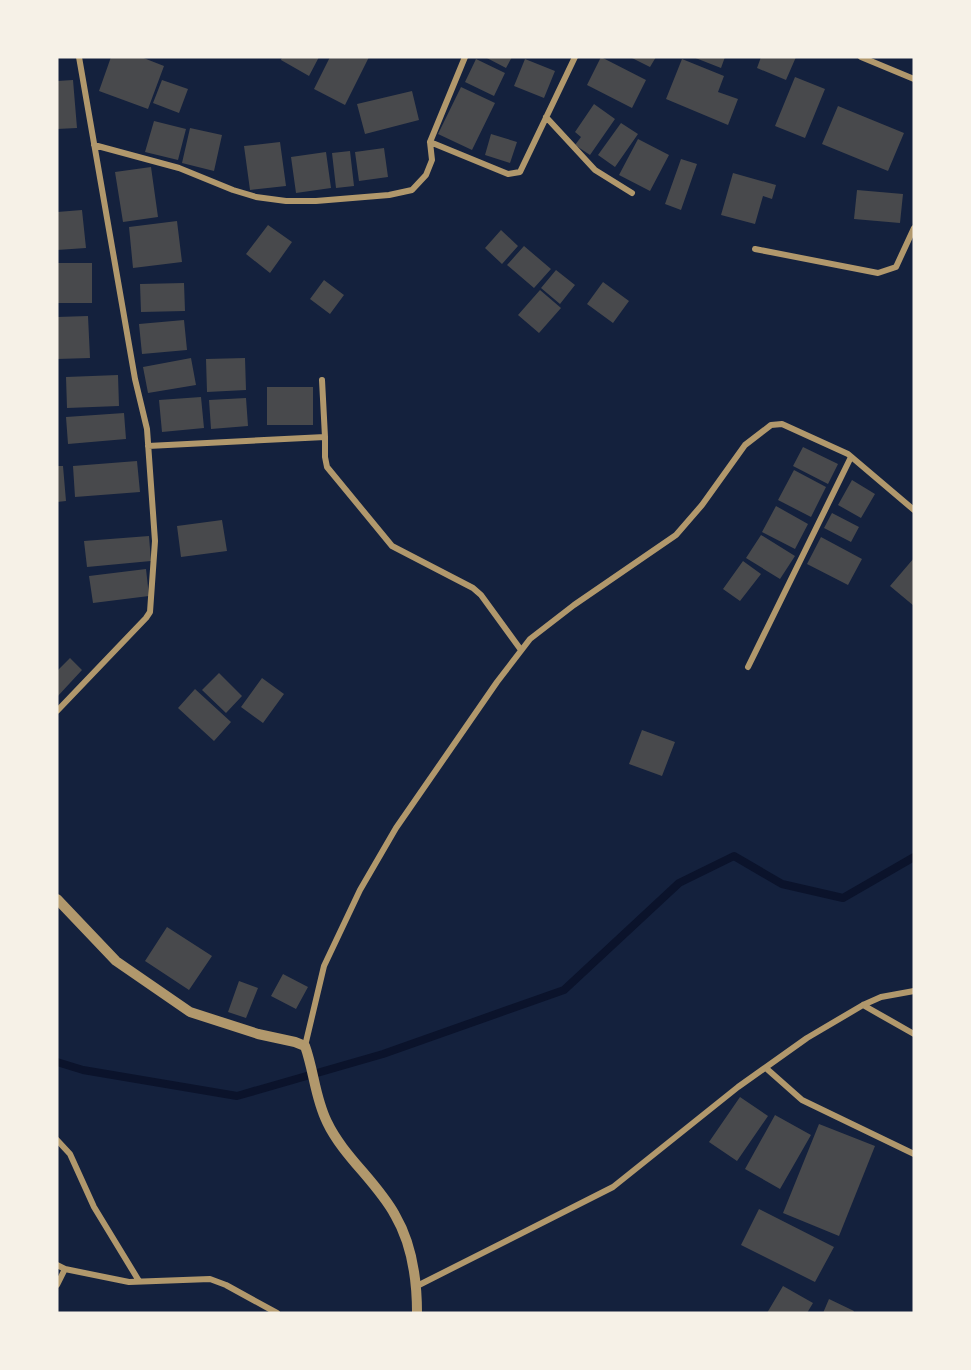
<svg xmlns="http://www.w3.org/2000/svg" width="971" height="1370" viewBox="0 0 971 1370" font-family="'DejaVu Sans',sans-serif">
  <rect width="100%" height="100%" fill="#14213d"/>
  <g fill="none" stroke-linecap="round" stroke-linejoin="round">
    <path stroke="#0b132b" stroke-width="8" d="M57 1062 83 1070 237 1096 383 1054 564 990 679 883 734 856 782 884 843 898 914 857"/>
  </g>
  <path fill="#48494c" d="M111 57H141L164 66 148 109 99 91Z
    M282 57H319L309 76 281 60Z
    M330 57H369L345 105 314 89Z
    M485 57H512L506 68Z
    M601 57 646 80 632 108 587 85Z
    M630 57H656L650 67Z
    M693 57H725L721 68Z
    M761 57H796L786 80 757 68Z
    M476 59 505 73 494 96 465 82Z
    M525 59 555 71 544 98 514 86Z
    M682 59 724 76 718 92 738 99 728 125 666 99Z
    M795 77 825 89 805 138 775 126Z
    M73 80 77 128 57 129V81Z
    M162 80 188 89 179 113 153 103Z
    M461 87 495 103 472 150 438 134Z
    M412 91 419 120 365 134 357 104Z
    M594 104 615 119 590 155 575 145 581 137 575 132Z
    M838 106 904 133 888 171 822 144Z
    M154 121 186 129 178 160 145 152Z
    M621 123 638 134 615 167 598 155Z
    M190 128 222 135 214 171 182 163Z
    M491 134 517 142 510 163 485 155Z
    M638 139 669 155 650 191 619 175Z
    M280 142 286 186 250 190 244 146Z
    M384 148 388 177 359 181 355 152Z
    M350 151 354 186 336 188 332 153Z
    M326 152 331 188 296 193 291 157Z
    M681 159 697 164 681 210 665 204Z
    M151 167 158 217 123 222 115 172Z
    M733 173 776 185 772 199 763 196 755 224 721 215Z
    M857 190 903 194 900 223 854 219Z
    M82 210 86 248 57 250V212Z
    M177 221 182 262 133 268 129 227Z
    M268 225 292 242 270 273 246 254Z
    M501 230 518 246 502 264 485 248Z
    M524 246 551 269 534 288 507 265Z
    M57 263H92V303H57Z
    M556 270 575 285 560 304 541 288Z
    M324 280 344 295 330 314 310 299Z
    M603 282 629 301 613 323 587 304Z
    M184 283 185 311 141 312 140 284Z
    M540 290 561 308 539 333 518 315Z
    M88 316 90 358 57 359V317Z
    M184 320 187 350 142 354 139 324Z
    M191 358 196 385 148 393 143 367Z
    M245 358 246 390 207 392 206 359Z
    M118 375 119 406 67 408 66 377Z
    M267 387H313V425H267Z
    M201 397 204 428 162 432 159 400Z
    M246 398 248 426 211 429 209 400Z
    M124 413 126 439 68 444 66 417Z
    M803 447 838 464 828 484 793 466Z
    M137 461 140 492 75 497 73 466Z
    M57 466H63L66 501 57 502Z
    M794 470 826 487 811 517 778 500Z
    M852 480 875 494 861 518 838 505Z
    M776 506 808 524 795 549 762 532Z
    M832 513 859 527 851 542 824 528Z
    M222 520 227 551 181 557 177 526Z
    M761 535 795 556 780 579 746 558Z
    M149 536 151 561 87 567 84 541Z
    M821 537 862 559 848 585 807 564Z
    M914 558V606L890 586Z
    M743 561 761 574 740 601 723 589Z
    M146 569 149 596 93 603 89 576Z
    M70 658 82 670 57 697V671Z
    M219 673 242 696 226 713 202 690Z
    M262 678 284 694 263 723 241 707Z
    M195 689 231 722 214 741 178 708Z
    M642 730 675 742 662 776 629 764Z
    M167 927 212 956 189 990 145 961Z
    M283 974 308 987 296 1009 271 996Z
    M239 981 258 988 246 1018 228 1012Z
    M740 1097 768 1116 737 1161 709 1142Z
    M775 1115 811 1135 780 1189 745 1169Z
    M819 1124 875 1146 839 1236 783 1213Z
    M759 1209 834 1247 815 1282 741 1245Z
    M783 1286 813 1303 807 1313H767Z
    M829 1299 854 1311 853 1313H823Z"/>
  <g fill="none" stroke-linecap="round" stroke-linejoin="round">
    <path stroke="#b1986c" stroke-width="6" d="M861 57 914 79
      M546 117 595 170 632 193
      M430 142 465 57
      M94 145 179 168 233 190 256 197 286 201H316L389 195 412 190 426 175 432 160 430 142 508 174 520 172 575 57
      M755 249 878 273 896 267 914 228
      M325 437V457L327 467 392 546 473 588 481 595 521 650
      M148 446 325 437 322 380
      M748 667 851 457
      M57 711 146 618 150 612 155 541 147 429 135 379 79 57
      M863 1005 914 1034
      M305 1046 324 966 360 890 396 828 497 682 530 639 574 605 676 535 702 505 745 445 771 425 782 424 848 454 914 510
      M767 1069 802 1100 914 1154
      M57 1140 70 1154 94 1207 139 1281
      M57 1265 65 1269
      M57 1285 65 1269 129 1282 210 1279 226 1285 277 1313
      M417 1286 613 1187 738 1087 807 1038 863 1005 881 997 914 991"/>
    <path stroke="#b1986c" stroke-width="10" d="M57 899 116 961 190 1012 258 1034 295 1042 305 1046C314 1071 315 1098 327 1122 343 1156 377 1182 395 1215 412 1244 417 1280 417 1313"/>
  </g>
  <rect width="971" height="1370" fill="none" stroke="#f6f1e7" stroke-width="117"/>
</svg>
